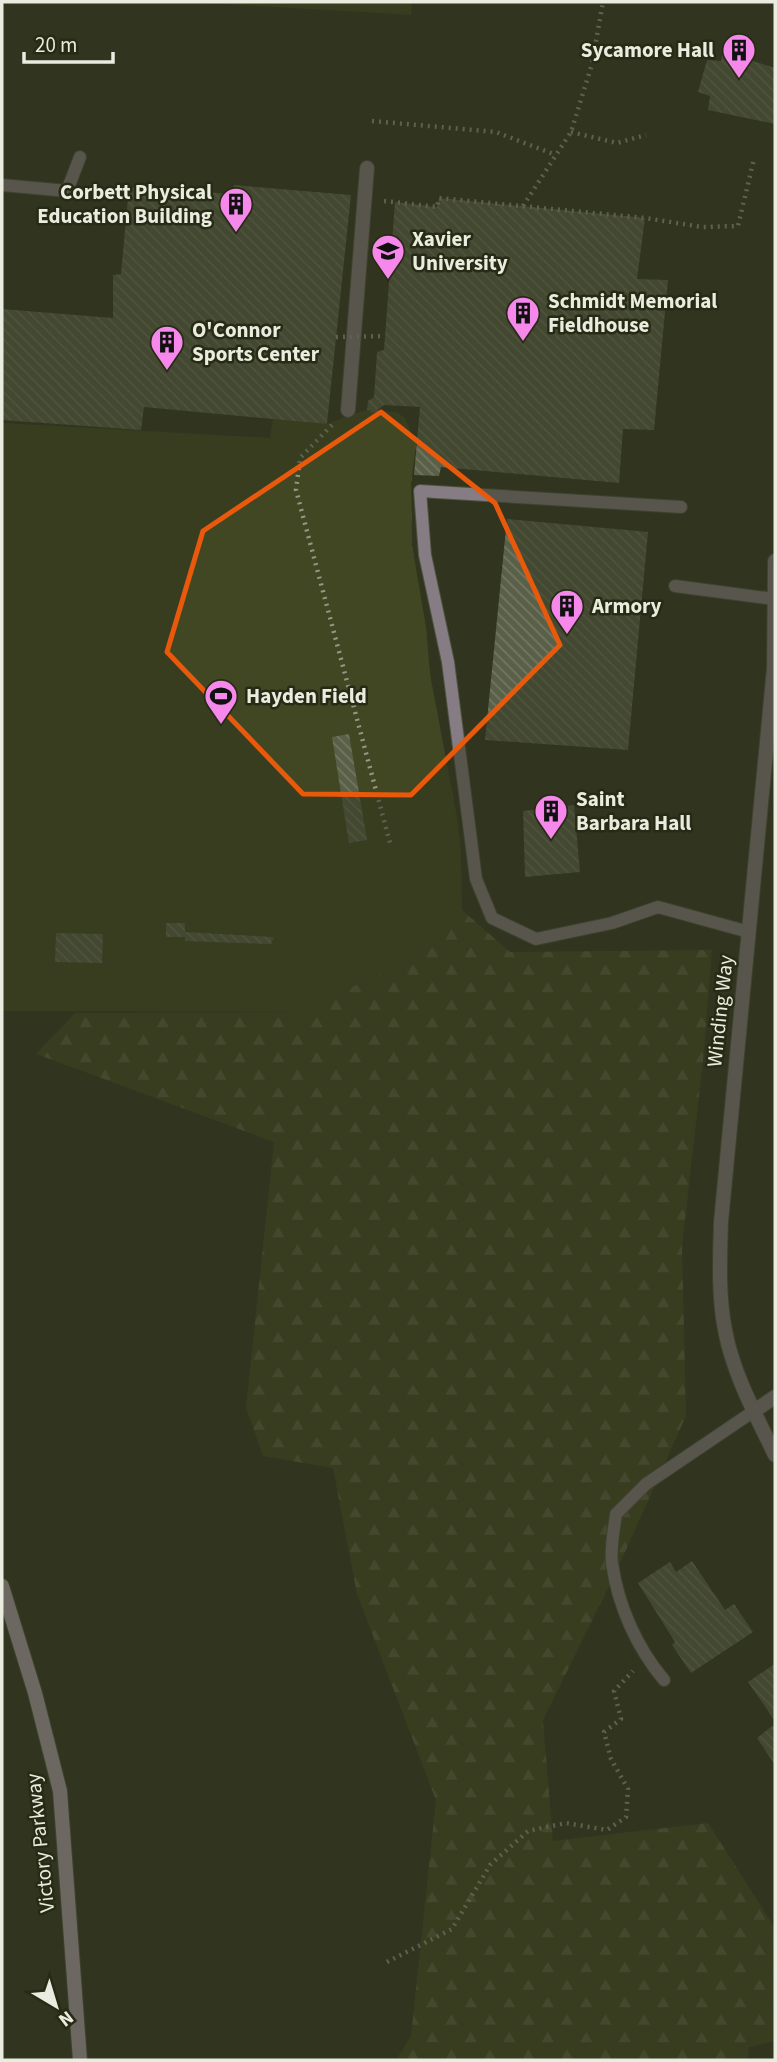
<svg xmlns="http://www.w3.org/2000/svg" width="777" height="2062" font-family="'Source Sans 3',sans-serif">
	<defs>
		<pattern id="forest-firs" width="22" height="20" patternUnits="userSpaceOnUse" patternTransform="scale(1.75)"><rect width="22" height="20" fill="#404722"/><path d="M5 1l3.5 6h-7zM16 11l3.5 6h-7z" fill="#5c6242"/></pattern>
		<pattern id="building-back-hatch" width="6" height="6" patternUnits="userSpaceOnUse" patternTransform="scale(1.75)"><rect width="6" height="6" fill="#5a6048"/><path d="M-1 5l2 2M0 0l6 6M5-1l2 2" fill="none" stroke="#727762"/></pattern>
	</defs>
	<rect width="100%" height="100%" fill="#31351f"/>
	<polygon fill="url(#forest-firs)" points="367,410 396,412 405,418 416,444 411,483 412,546 426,628 430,675 458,823 462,910 510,952 712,950 704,1051 682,1247 686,1416 617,1570 543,1720 553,1841 708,1823 775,1928 775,2041 749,2047 748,2060 396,2060 411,2036 436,1800 357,1594 333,1468 263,1456 246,1408 274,1142 36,1054 75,1013 299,1012 356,413"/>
	<g fill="#404722">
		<polygon points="189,2 412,2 411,15"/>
		<polygon points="384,412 396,412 405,418 416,444 411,483 412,546 426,628 430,675 458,823 461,852 462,909 390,969 299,1012 2,1011 2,423 270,438 273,419 327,424 356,413"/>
	</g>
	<g fill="url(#building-back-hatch)">
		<polygon points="723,52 775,68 775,124 708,110 710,96 698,92 707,60 721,61"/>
		<polygon points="234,185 351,195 327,424 144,407 141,430 2,420 2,309 113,318 113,275 121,274 129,187 232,194"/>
		<polygon points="439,198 645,218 637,279 668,280 654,430 623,429 619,483 441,467 439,476 414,475 420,407 384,405 376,411 367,410 368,401 374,397 377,352 384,350 395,202 437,207"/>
		<polygon points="507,519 648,532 628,750 485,740"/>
		<polygon points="349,734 367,840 349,843 332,737"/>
		<polygon points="574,805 580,872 525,877 523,811"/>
		<polygon points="166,923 185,923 185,932 274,937 271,944 185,941 185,937 166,937"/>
		<polygon points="56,933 103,934 102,963 55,962"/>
		<polygon points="692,1561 725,1610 734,1604 753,1632 691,1673 672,1645 675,1642 638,1583 670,1562 676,1572"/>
		<polygon points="773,1665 775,1667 775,1721 748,1682"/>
		<polygon points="775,1724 775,1765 757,1738"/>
	</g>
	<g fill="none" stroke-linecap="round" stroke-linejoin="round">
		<defs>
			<g id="lane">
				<polyline points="2,185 67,191 80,157"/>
				<polyline points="681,507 420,491 425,555 448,662 476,879 492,918 536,939 612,923 658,907 749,932"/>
				<polyline points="675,586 774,599"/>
				<path d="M664 1680C637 1648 618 1606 612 1563 610 1548 614 1530 616 1514L646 1484 754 1411"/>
			</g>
			<g id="street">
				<polyline points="348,410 367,168"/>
				<path d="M775 561 774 668 721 1222C720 1258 718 1294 725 1330 733 1374 756 1415 775 1455"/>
				<polyline points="754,1411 775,1397"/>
			</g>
			<polyline id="secondary" points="2,1586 35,1693 60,1791 80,2060"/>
		</defs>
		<use href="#lane" stroke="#4e523e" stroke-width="14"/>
		<use href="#street" stroke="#4e523e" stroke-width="16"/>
		<use href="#secondary" stroke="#4e523e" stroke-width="16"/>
		<g stroke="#939785" stroke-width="4.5" stroke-dasharray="2 5" stroke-linecap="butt">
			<polyline points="372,121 496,132 556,155"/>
			<polyline points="571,132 617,143 646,135"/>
			<polyline points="384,201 437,207 439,198 645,218 702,227 738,226 754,159"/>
			<polyline points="523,206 571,132 592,64 603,2"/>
			<polyline points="332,425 300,458 296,490 390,843"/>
			<polyline points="387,1962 452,1929 490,1865 528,1831 566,1823 607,1830 626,1817 628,1789 611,1759 604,1732 621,1719 614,1691 633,1671"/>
		</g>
		<use href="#lane" stroke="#857c84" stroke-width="12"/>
		<use href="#street" stroke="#857c84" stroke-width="14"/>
		<use href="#secondary" stroke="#b5a5b2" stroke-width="14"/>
		<polyline stroke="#939785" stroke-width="4.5" stroke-dasharray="2 5" stroke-linecap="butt" points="336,337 385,336"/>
	</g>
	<path d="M0 0H777V2062H0ZM381 412 495 503 560 645 411 795 303 794 167 652 203 531Z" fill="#31351f" fill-opacity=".55" fill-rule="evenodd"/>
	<path fill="none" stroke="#e8590c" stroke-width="5" stroke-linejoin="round" d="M381 412 495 503 560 645 411 795 303 794 167 652 203 531Z"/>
	<defs>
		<symbol id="building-pin" viewBox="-11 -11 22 30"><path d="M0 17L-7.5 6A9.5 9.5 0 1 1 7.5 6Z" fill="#f688ec" stroke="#272b15"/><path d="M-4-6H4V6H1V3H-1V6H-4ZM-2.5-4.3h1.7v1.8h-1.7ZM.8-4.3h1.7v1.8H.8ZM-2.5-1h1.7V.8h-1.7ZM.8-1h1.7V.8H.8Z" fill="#111"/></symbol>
		<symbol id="university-pin" viewBox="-11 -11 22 30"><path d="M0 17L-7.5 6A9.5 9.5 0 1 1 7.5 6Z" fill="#f688ec" stroke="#272b15"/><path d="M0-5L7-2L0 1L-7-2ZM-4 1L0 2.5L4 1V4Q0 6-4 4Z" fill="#111"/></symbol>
		<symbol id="stadium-pin" viewBox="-11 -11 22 30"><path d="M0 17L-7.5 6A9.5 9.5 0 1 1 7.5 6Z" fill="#f688ec" stroke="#272b15"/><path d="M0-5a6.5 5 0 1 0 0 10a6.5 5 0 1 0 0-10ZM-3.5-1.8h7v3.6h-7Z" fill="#111"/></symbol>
	</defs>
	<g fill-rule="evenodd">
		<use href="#building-pin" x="720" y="31" width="38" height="52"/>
		<use href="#building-pin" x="217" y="185" width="38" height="52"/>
		<use href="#university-pin" x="369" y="232" width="38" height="52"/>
		<use href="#building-pin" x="504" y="294" width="38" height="52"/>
		<use href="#building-pin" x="148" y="323" width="38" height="52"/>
		<use href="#building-pin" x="548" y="587" width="38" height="52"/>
		<use href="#stadium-pin" x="202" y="677" width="38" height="52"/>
		<use href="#building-pin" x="532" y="792" width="38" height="52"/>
	</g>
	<g text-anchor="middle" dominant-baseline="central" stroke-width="5" stroke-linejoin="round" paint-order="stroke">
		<g font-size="21" font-weight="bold" fill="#e9ecde" stroke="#272b15" text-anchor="start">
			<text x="714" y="50" text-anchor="end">Sycamore Hall</text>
			<text x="212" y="192" text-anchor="end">Corbett Physical<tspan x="212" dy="24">Education Building</tspan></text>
			<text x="412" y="239">Xavier<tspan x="412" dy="24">University</tspan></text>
			<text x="548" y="301">Schmidt Memorial<tspan x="548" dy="24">Fieldhouse</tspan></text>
			<text x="192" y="330">O'Connor<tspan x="192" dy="24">Sports Center</tspan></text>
			<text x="592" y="606">Armory</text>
			<text x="246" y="696">Hayden Field</text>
			<text x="576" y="799">Saint<tspan x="576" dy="24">Barbara Hall</tspan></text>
		</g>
		<g font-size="21" fill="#e9ecde" stroke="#272b15">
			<text transform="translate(720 1011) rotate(-84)">Winding Way</text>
			<text transform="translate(40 1843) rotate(-96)">Victory Parkway</text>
		</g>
	</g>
	<rect width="777" height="2062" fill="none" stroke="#e9ecde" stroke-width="7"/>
	<g transform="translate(56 2006) rotate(142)" stroke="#272b15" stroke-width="5" paint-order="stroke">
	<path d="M0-5L12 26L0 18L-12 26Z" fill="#e9ecde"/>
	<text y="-10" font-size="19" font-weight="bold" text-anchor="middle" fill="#e9ecde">N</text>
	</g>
	<path d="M24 52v10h89v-10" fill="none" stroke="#e9ecde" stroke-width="3.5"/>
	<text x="35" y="52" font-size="21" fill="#e9ecde" stroke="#272b15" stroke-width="5" paint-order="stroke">20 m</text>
</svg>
